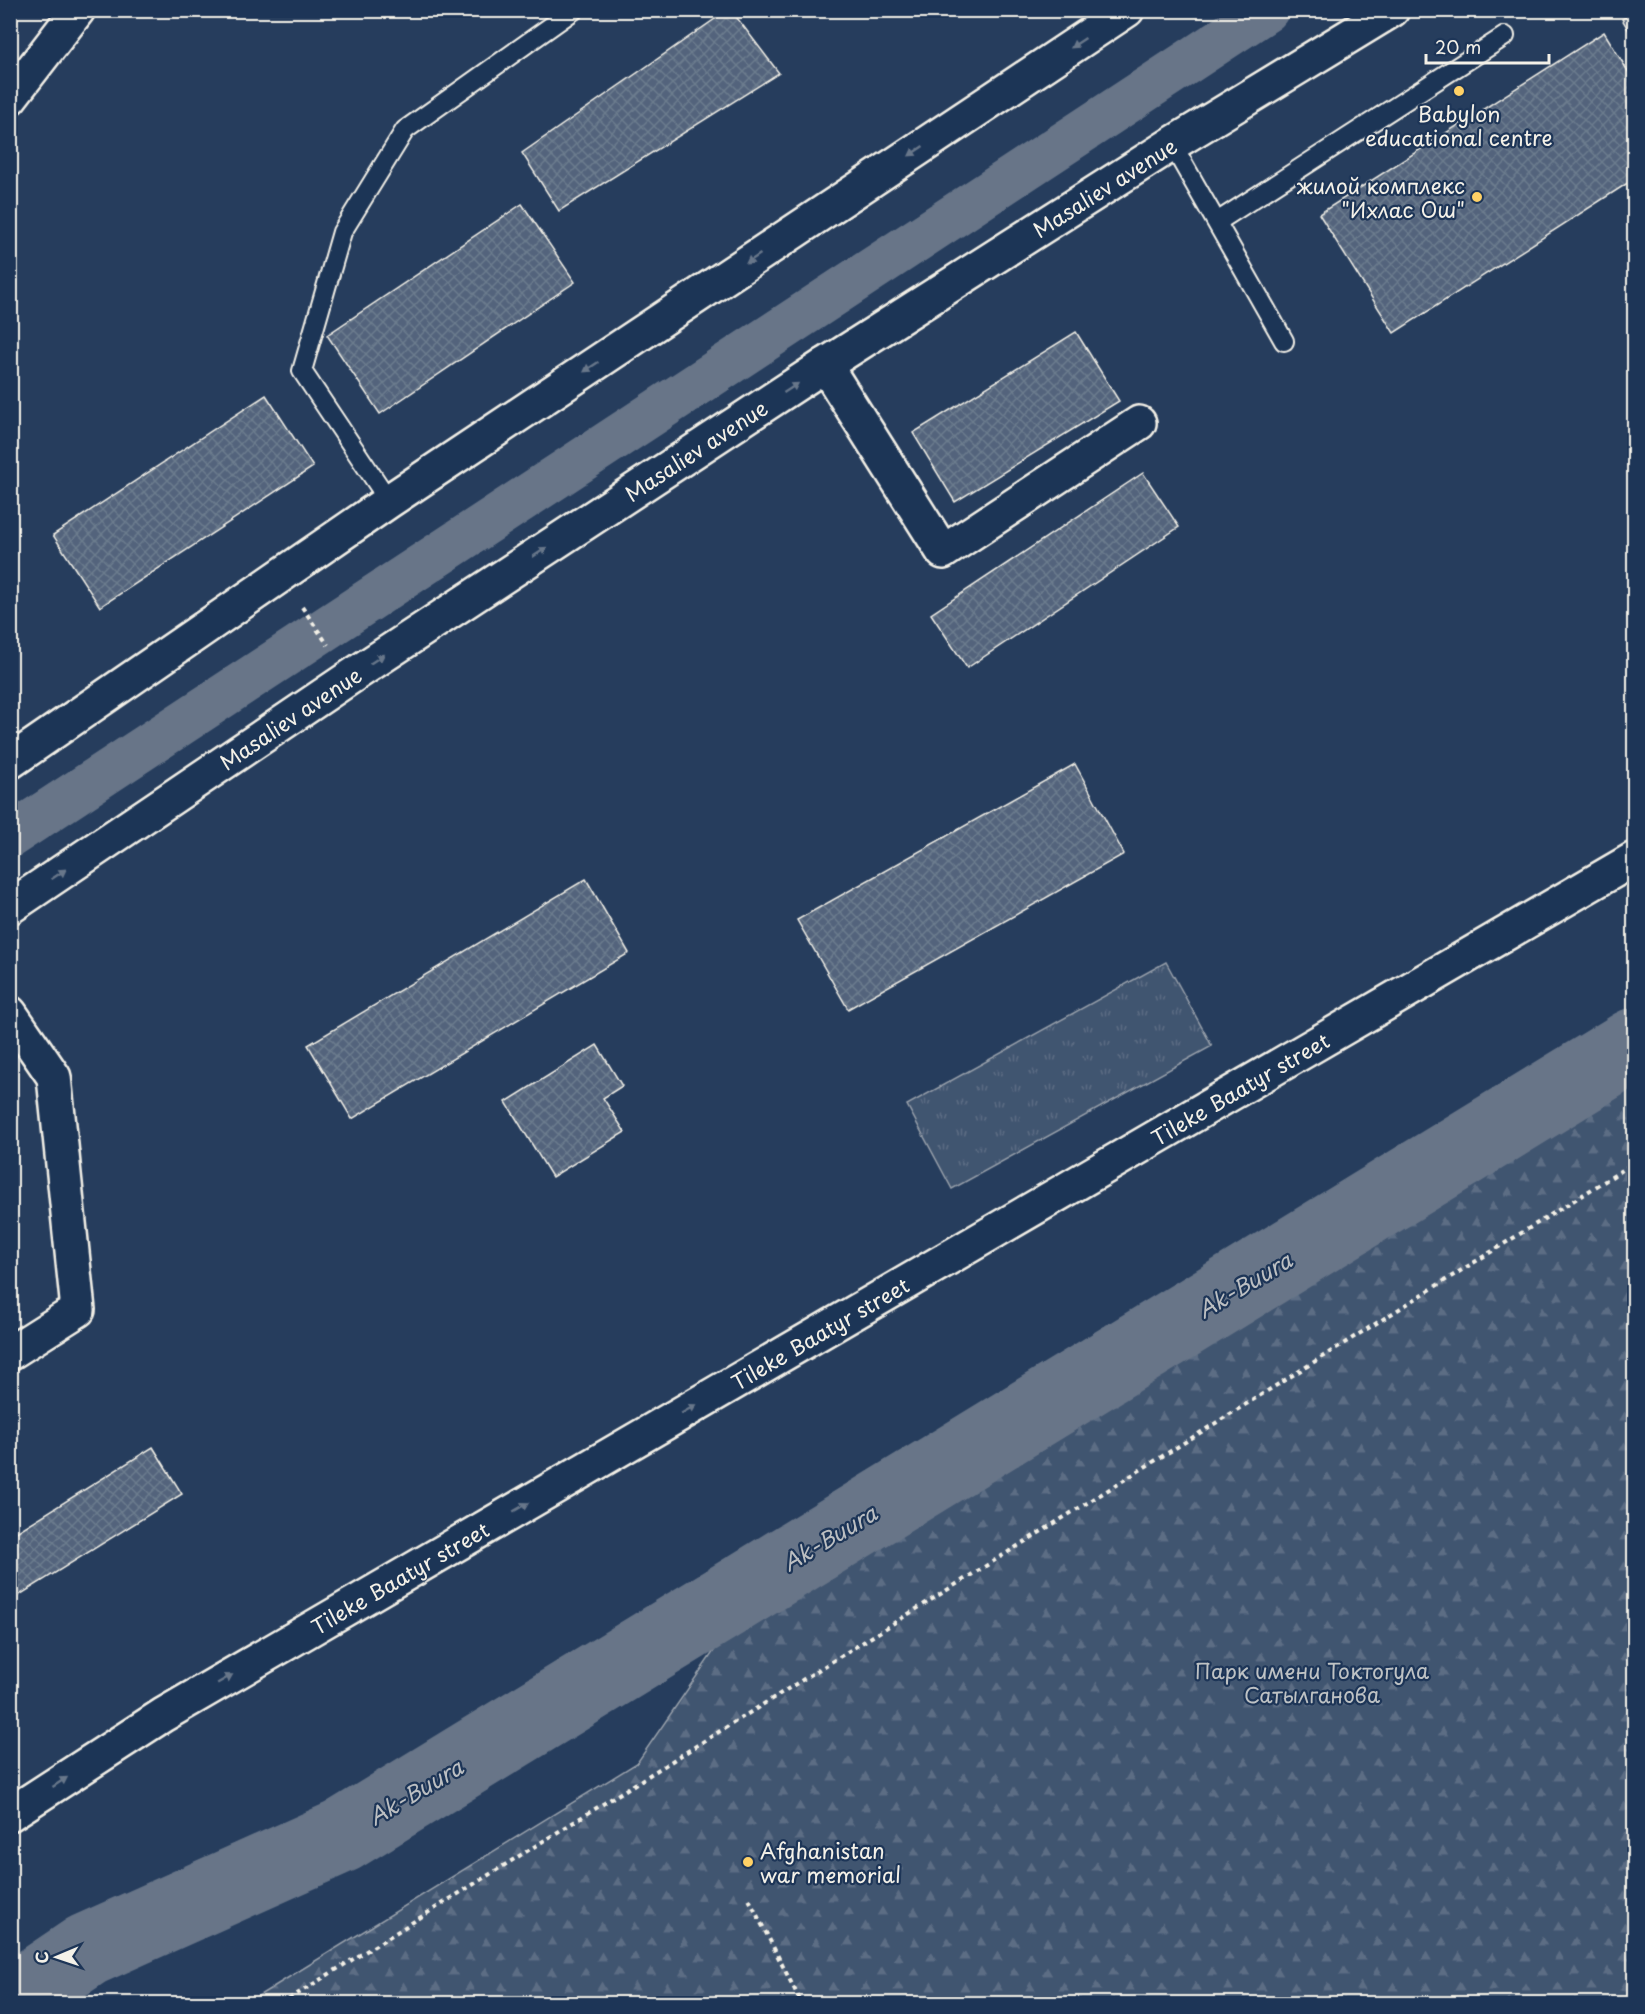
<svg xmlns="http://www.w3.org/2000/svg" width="1645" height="2014" font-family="'Playpen Sans',sans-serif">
	<defs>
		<pattern id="grass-tufts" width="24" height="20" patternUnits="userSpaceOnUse" patternTransform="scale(1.5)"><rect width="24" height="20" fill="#40546f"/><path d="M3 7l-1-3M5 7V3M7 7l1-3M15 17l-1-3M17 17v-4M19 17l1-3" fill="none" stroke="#5c6d84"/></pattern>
		<pattern id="forest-firs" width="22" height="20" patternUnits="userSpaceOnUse" patternTransform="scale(1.5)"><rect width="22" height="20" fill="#40546f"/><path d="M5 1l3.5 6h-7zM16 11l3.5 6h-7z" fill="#5c6d84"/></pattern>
		<pattern id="building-cross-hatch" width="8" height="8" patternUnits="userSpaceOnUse" patternTransform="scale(1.5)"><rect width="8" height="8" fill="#52647b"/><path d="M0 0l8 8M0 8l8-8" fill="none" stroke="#6c7b8e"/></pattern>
	</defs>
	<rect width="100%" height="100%" fill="#263d5d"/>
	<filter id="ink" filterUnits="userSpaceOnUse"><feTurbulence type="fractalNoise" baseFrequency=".0167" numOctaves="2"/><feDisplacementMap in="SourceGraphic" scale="12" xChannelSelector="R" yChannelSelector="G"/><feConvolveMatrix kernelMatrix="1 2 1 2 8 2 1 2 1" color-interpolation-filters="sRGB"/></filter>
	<g filter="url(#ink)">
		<polygon fill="url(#grass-tufts)" stroke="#9aa2ac" stroke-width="1.5" points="1166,962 1212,1046 952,1189 907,1105"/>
		<polygon fill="url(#forest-firs)" stroke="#9aa2ac" stroke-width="1.5" points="1634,1072 1634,2003 247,2003 637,1763 740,1613"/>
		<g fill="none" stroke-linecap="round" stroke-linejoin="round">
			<polyline stroke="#677588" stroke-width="44" points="10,836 1267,10"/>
			<polyline stroke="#677588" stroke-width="74" points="10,2002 87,1950 342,1836 1634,1045"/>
		</g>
		<g fill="url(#building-cross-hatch)" stroke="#f4f1e8" stroke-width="1.5">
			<polygon points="728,10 731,10 779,73 559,211 522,153"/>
			<polygon points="1634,12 1634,39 1622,19"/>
			<polygon points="1604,32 1634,81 1634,179 1394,333 1319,214"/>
			<polygon points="522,204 575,282 380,414 327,335"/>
			<polygon points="1076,332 1119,401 955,502 913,433"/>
			<polygon points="266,395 313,467 100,607 53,535"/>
			<polygon points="1143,473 1179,527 967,668 931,614"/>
			<polygon points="1075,764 1124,854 848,1009 797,920"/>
			<polygon points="586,879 629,953 352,1119 308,1045"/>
			<polygon points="597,1045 622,1086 603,1098 625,1132 552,1177 506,1102"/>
			<polygon points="153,1447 182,1494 10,1601 10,1536"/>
		</g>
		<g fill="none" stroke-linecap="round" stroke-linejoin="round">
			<defs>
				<g id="lane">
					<polyline points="1172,144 1284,341"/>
					<polyline points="1217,222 1505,36"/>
					<polyline points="389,501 302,371 342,232 405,130 574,10"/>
				</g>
				<g id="street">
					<polyline points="10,98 78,10"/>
					<polyline points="825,365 943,552 1139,423"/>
					<polyline points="10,1013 54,1077 78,1310 10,1353"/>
				</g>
				<g id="secondary">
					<path id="s1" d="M10 1814 163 1715 1634 859"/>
				</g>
				<g id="primary">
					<polyline points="10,762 389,501 1127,10"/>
					<path id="s2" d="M10 907 349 678 825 365 1172 144 1392 10"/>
				</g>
			</defs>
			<use href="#lane" stroke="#f4f1e8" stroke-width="22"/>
			<use href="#street" stroke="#f4f1e8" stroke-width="38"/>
			<use href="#secondary" stroke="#f4f1e8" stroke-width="38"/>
			<use href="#primary" stroke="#f4f1e8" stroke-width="38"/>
			<g stroke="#f4f1e8" stroke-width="4" stroke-dasharray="4.5 4.5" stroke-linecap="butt">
				<polyline points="302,607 328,645"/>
				<polyline points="749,1899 802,2004"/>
				<polyline points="281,2004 1634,1163"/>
			</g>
			<use href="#lane" stroke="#1d3557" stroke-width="18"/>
			<use href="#street" stroke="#1d3557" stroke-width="33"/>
			<use href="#secondary" stroke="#1d3557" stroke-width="33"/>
			<use href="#primary" stroke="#1d3557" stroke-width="33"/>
		</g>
		<defs><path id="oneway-solid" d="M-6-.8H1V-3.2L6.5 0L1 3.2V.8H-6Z" transform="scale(1.5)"/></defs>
		<g fill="#68778a">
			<use href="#oneway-solid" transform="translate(1078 43) rotate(146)"/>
			<use href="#oneway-solid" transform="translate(916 151) rotate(146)"/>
			<use href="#oneway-solid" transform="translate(753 259) rotate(146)"/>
			<use href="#oneway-solid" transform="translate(591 367) rotate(146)"/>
			<use href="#oneway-solid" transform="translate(791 388) rotate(-33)"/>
			<use href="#oneway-solid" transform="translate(540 552) rotate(-33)"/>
			<use href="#oneway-solid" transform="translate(377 659) rotate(-33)"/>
			<use href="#oneway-solid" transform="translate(59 874) rotate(-34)"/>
			<use href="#oneway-solid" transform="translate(689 1409) rotate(-30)"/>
			<use href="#oneway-solid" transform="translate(521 1507) rotate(-30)"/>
			<use href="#oneway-solid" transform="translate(225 1679) rotate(-30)"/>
			<use href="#oneway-solid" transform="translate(60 1782) rotate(-33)"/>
		</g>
	</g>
	<g fill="#ffd166" stroke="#1d3557" stroke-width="2">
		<circle cx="1459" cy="91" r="6"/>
		<circle cx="1477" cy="197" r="6"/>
		<circle cx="748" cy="1862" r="6"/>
	</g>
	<g text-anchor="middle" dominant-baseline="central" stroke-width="4.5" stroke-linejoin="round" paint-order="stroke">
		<g font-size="21" fill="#f4f1e8" stroke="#1d3557">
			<text x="1459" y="113">Babylon<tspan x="1459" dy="24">educational centre</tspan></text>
			<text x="1465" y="185" text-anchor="end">жилой комплекс<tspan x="1465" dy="24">"Ихлас Ош"</tspan></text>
			<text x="760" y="1850" text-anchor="start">Afghanistan<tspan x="760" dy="24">war memorial</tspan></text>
		</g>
		<g font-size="21" fill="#f4f1e8" stroke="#1d3557">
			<text stroke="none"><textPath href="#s2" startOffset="1310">Masaliev avenue</textPath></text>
			<text stroke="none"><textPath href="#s2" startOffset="824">Masaliev avenue</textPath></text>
			<text stroke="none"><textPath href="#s2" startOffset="338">Masaliev avenue</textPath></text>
			<text stroke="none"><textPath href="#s1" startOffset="1428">Tileke Baatyr street</textPath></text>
			<text stroke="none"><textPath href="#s1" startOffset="942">Tileke Baatyr street</textPath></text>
			<text stroke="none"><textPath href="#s1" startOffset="456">Tileke Baatyr street</textPath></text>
		</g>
		<g font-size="21" fill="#bec2c4" stroke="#1d3557">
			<text x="1312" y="1670">Парк имени Токтогула<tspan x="1312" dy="24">Сатылганова</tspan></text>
		</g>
		<g font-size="22" font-style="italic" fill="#bcbfc2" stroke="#1d3557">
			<text transform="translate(1244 1284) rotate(-31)">Ak-Buura</text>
			<text transform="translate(829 1537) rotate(-31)">Ak-Buura</text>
			<text transform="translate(415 1791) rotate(-31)">Ak-Buura</text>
		</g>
	</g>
	<rect width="1645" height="2014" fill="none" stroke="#1d3557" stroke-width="36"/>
	<rect x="18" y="18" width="1609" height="1978" fill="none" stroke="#f4f1e8" stroke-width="2" filter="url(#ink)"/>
	<g transform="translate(57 1957) rotate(268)" stroke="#1d3557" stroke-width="4.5" paint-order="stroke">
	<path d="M0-4.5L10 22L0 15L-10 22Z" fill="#f4f1e8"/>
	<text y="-9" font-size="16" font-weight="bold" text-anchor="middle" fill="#f4f1e8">С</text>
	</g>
	<path d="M1426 54v9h123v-9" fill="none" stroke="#f4f1e8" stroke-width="3"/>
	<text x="1435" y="54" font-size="18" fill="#f4f1e8" stroke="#1d3557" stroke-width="4.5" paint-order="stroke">20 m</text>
</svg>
